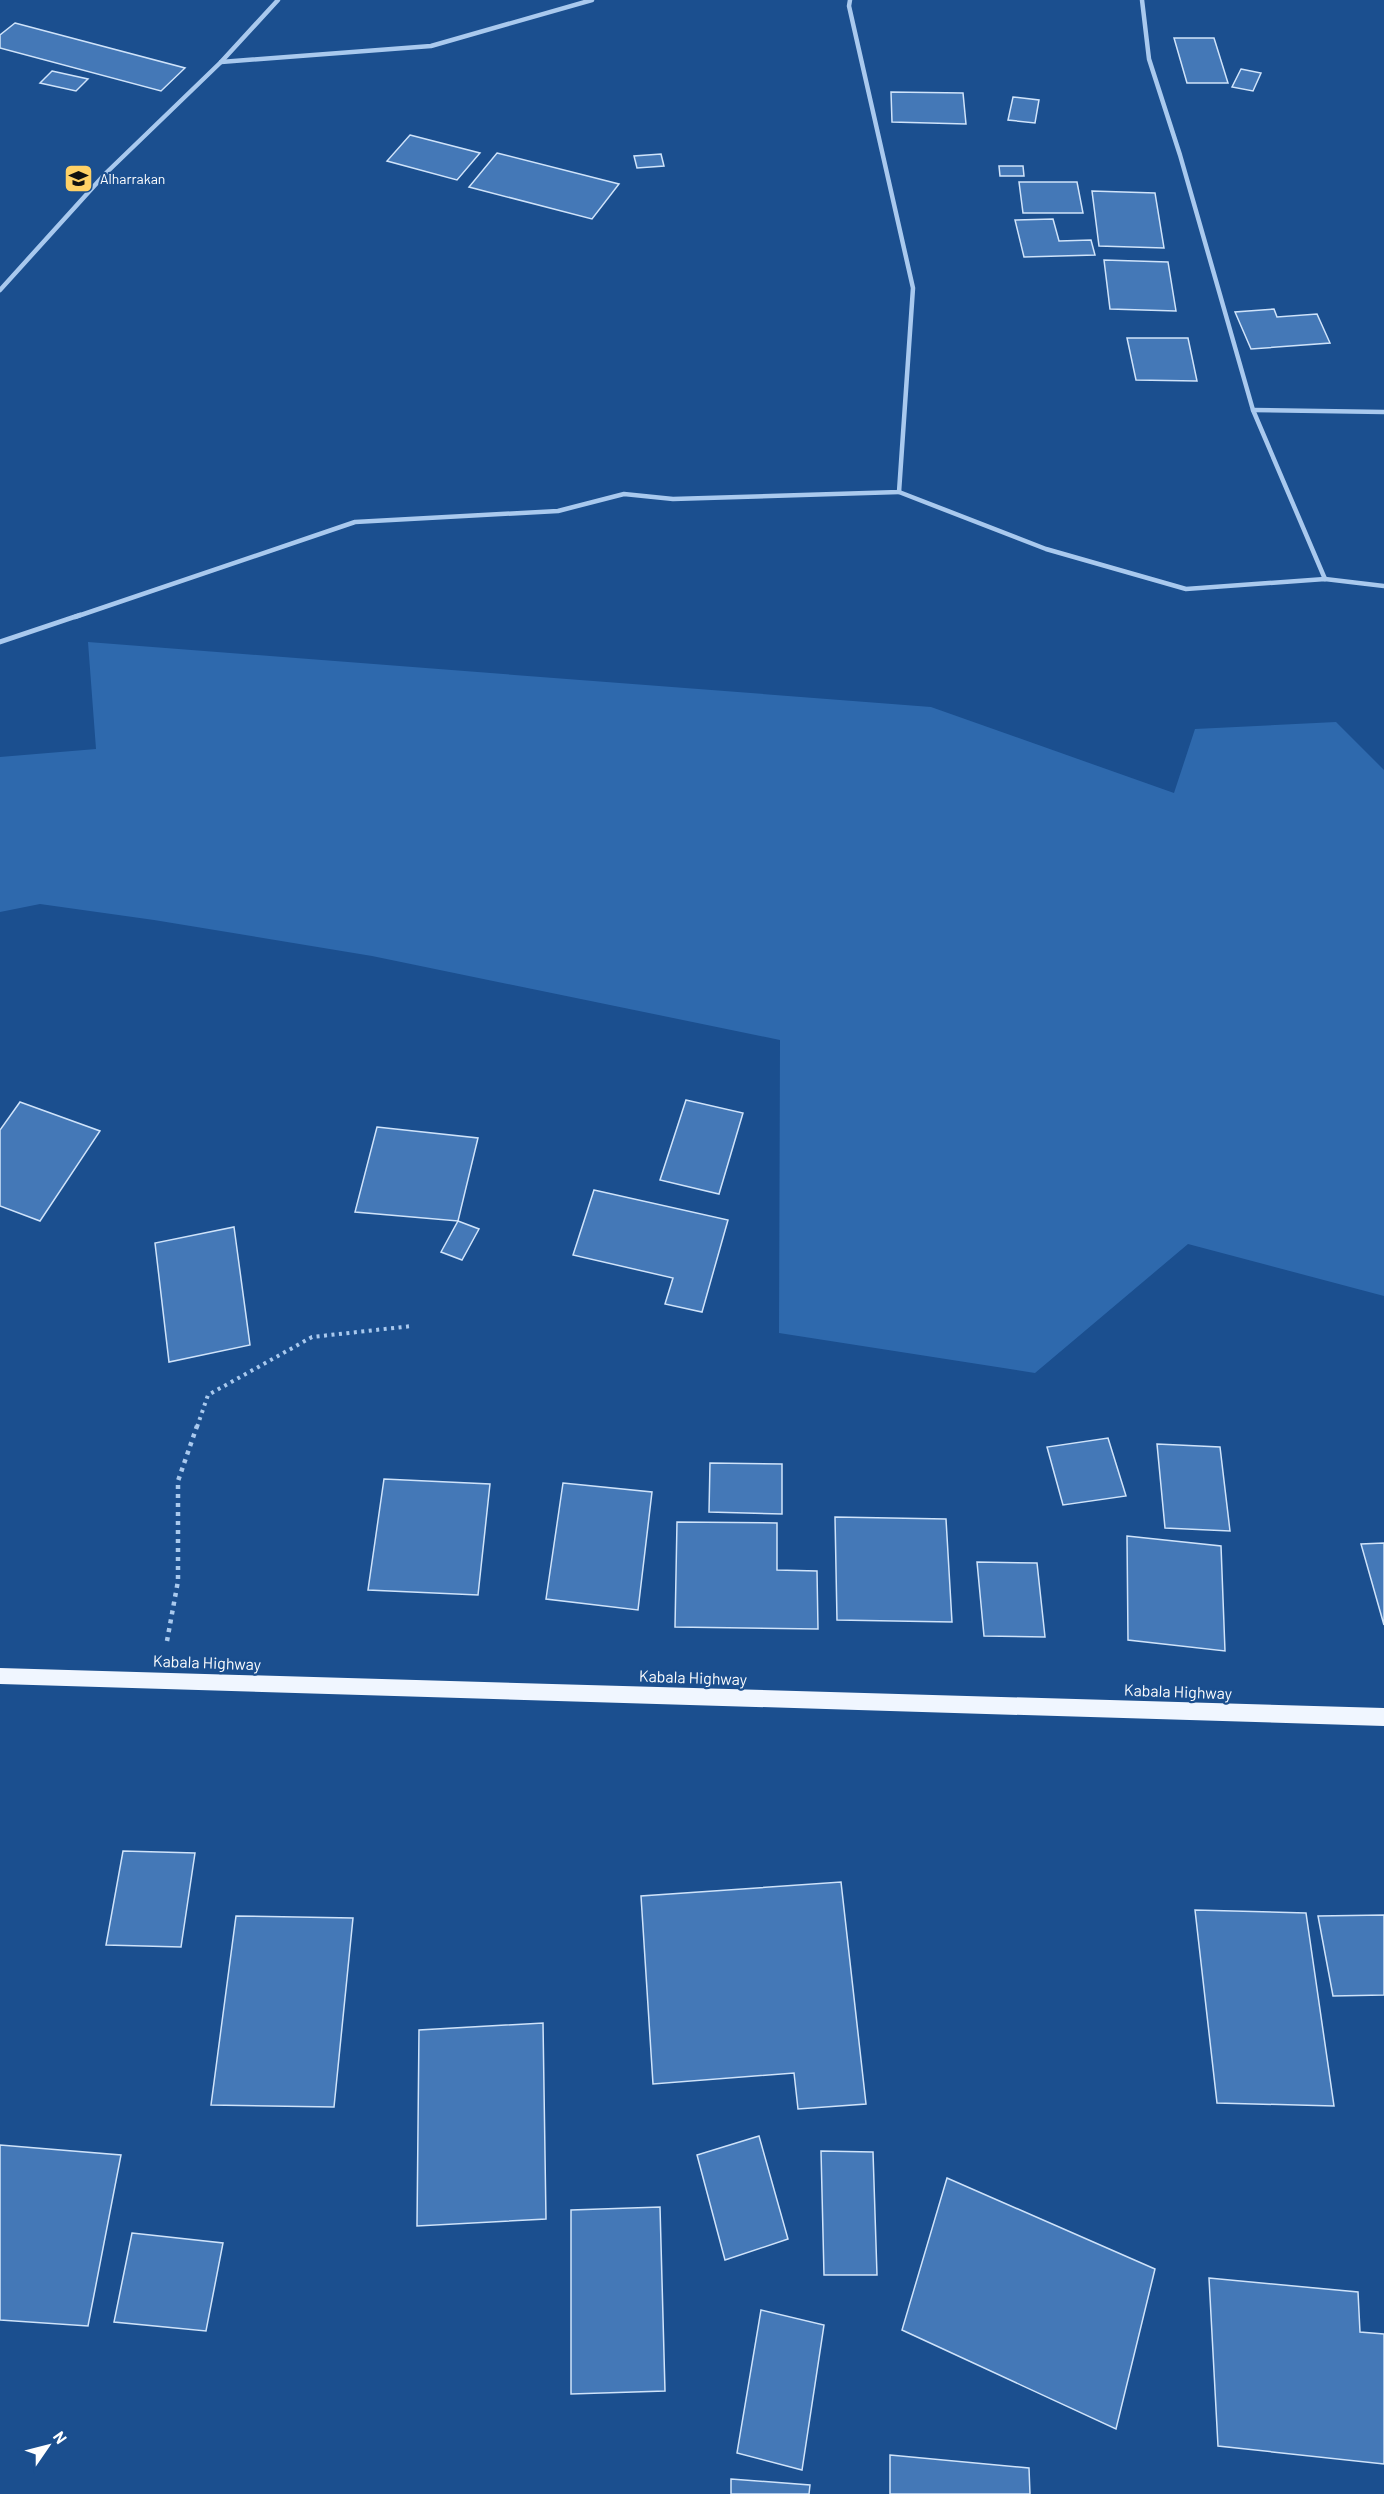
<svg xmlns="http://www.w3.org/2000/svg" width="1384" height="2494" font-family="Barlow,sans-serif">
	<rect width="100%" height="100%" fill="#1b4f8f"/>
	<polygon fill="#2e69ad" points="88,642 931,707 1174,793 1195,729 1336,722 1384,770 1384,1296 1188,1244 1035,1373 779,1333 780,1040 372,956 154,920 40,904 0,912 0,757 96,749"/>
	<g fill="#4478b7" stroke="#cfe3fa" stroke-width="1.5">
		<polygon points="15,23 185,68 161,91 0,48 0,35"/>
		<polygon points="1174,38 1214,38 1228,83 1187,83"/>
		<polygon points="1241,69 1261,73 1253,91 1232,87"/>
		<polygon points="52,71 88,79 76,91 40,83"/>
		<polygon points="891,92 963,93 966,124 892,122"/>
		<polygon points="1013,97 1039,100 1035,123 1008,120"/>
		<polygon points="410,135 480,153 457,180 387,161"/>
		<polygon points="497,153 619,184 592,219 469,187"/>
		<polygon points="661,154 664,166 637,168 634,156"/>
		<polygon points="999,166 1023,166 1024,176 1000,176"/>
		<polygon points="1019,182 1077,182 1083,213 1023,213"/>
		<polygon points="1092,191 1155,193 1164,248 1099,246"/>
		<polygon points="1053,219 1059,241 1091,240 1095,255 1024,257 1015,220"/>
		<polygon points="1104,260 1168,262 1176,311 1110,309"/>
		<polygon points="1274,309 1277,317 1317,314 1330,343 1251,349 1235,312"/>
		<polygon points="1127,338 1188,338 1197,381 1136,380"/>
		<polygon points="686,1100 743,1113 719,1194 660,1180"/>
		<polygon points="20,1102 100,1131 40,1221 0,1206 0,1130"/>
		<polygon points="377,1127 478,1138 458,1221 355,1212"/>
		<polygon points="594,1190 728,1220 702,1312 665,1304 673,1278 573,1255"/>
		<polygon points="458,1221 479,1229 462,1260 441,1252"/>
		<polygon points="234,1227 250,1345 169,1362 155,1243"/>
		<polygon points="1108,1438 1126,1496 1063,1505 1047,1447"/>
		<polygon points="1157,1444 1220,1447 1230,1531 1165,1528"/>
		<polygon points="710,1463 782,1464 782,1514 709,1512"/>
		<polygon points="384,1479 490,1484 478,1595 368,1590"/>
		<polygon points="563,1483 652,1492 638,1610 546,1599"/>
		<polygon points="835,1517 946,1519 952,1622 837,1620"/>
		<polygon points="677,1522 777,1523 777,1570 817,1571 818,1629 675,1627"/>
		<polygon points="1127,1536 1221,1546 1225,1651 1128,1640"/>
		<polygon points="1384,1543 1384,1625 1361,1544"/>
		<polygon points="977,1562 1037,1563 1045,1637 984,1636"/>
		<polygon points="123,1851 195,1853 181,1947 106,1945"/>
		<polygon points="841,1882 866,2104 798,2109 794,2073 653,2084 641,1896"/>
		<polygon points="1195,1910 1306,1913 1334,2106 1217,2103"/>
		<polygon points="1384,1915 1384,1995 1333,1996 1318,1916"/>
		<polygon points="236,1916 353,1918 334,2107 211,2105"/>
		<polygon points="543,2023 546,2219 417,2226 419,2030"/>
		<polygon points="759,2136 788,2239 725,2260 697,2155"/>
		<polygon points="0,2145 121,2155 88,2326 0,2320"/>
		<polygon points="821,2151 873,2152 877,2275 824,2275"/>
		<polygon points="947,2178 1155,2269 1116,2429 902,2330"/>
		<polygon points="660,2207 665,2391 571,2394 571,2210"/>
		<polygon points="132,2233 223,2243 206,2331 114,2322"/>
		<polygon points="1209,2278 1358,2292 1360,2332 1384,2334 1384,2464 1218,2446"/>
		<polygon points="761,2310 824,2325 802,2470 737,2453"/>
		<polygon points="890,2455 1029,2468 1030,2494 890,2494"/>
		<polygon points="731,2479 810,2485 809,2494 731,2494"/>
	</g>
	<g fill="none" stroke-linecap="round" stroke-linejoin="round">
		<polyline stroke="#a9c9ee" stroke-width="4" stroke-dasharray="3 4.5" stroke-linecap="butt" points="197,1427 208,1395 312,1337 412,1326"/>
		<polyline stroke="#a9c9ee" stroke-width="4.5" stroke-dasharray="4 5" stroke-linecap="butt" points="167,1641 178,1581 178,1481 197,1426"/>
		<g stroke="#a9c9ee" stroke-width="4.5">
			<polyline points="1142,0 1149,59 1180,155 1253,410 1325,579"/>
			<polyline points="221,62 431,46 592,0"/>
			<polyline points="0,290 105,174 221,62 278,0"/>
			<polyline points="1253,410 1384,412"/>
			<polyline points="899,492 1046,549 1186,589 1325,579 1384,586"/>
			<polyline points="75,617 355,522 558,511 624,494 673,499 899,492 913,288 849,6 850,0"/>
		</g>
		<polyline stroke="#a9c9ee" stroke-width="5" points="0,642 80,615"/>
		<polygon fill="#f0f6ff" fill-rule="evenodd" points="0,1668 1384,1708 1384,1726 0,1684"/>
	</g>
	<defs>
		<symbol id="school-square" viewBox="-11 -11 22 22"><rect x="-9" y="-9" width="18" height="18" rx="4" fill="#ffd166" stroke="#1b4f8f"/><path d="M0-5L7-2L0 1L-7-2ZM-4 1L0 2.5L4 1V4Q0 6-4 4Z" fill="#111"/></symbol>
	</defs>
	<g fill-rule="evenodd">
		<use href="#school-square" x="62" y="162" width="33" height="33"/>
	</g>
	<g text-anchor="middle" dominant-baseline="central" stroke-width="4.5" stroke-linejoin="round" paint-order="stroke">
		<g font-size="14" fill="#fff" stroke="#1b4f8f" text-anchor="start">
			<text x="100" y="178">Alharrakan</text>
		</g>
		<g font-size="16" fill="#fff" stroke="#1b4f8f">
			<text transform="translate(207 1662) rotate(2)">Kabala Highway</text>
			<text transform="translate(693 1677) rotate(2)">Kabala Highway</text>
			<text transform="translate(1178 1691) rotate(2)">Kabala Highway</text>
		</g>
	</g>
	<g transform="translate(48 2446) rotate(55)" stroke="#1b4f8f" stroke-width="4.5" paint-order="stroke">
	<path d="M0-4.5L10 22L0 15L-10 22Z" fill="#ffffff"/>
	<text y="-9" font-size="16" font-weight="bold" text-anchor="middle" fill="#ffffff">N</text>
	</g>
</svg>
